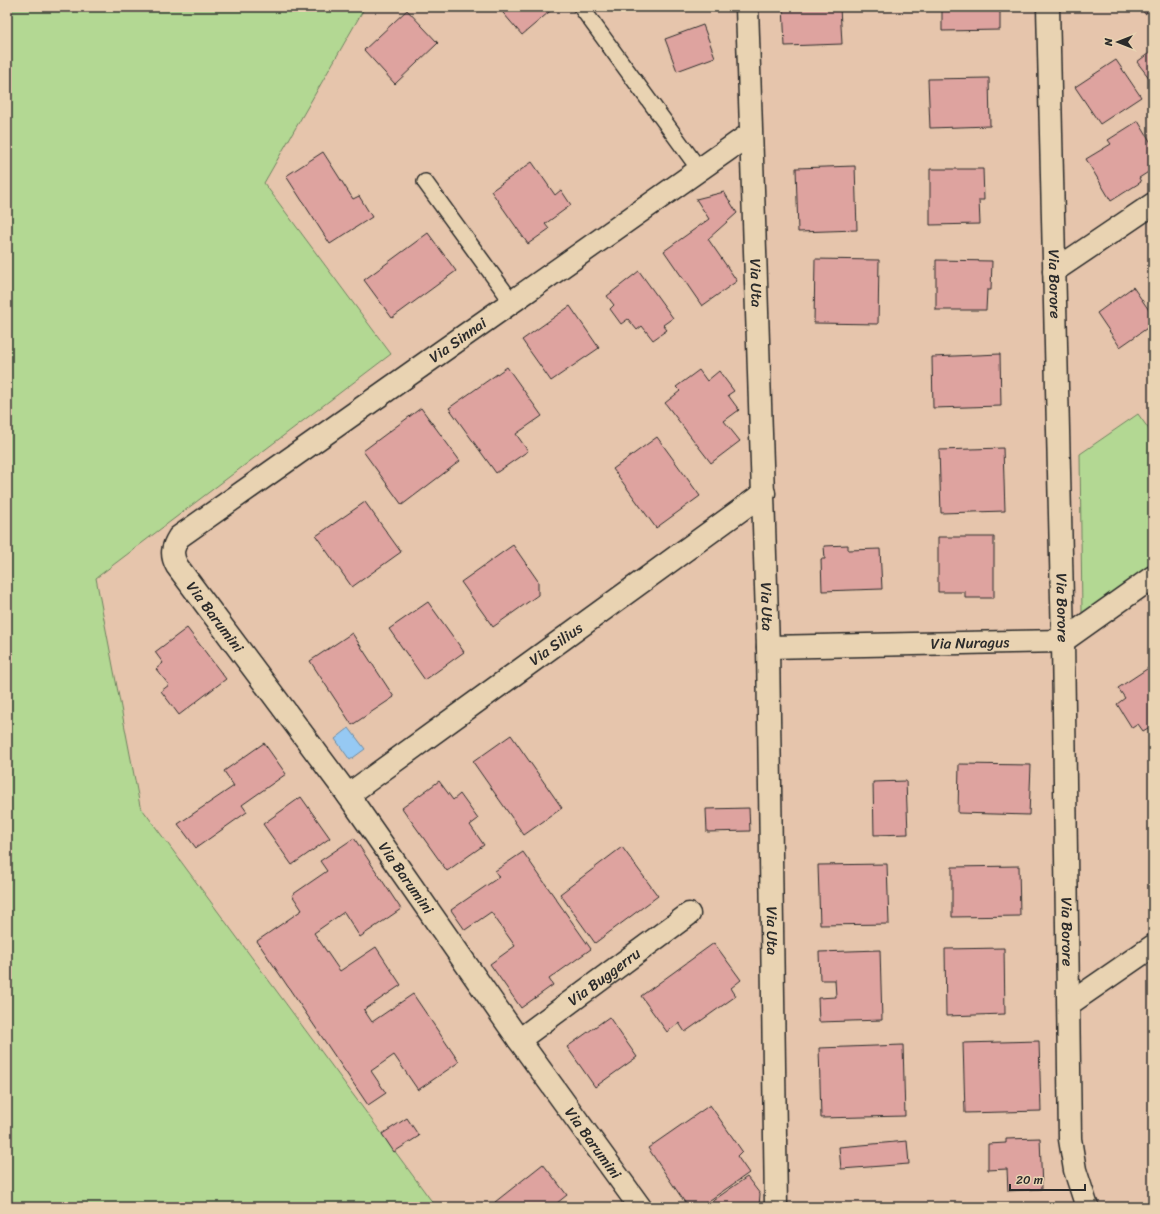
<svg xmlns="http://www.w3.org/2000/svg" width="1160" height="1214" font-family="Sriracha,sans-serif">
	<rect width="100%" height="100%" fill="#e6c5ac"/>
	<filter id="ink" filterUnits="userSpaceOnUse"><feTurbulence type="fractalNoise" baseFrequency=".025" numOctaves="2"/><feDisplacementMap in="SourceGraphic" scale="8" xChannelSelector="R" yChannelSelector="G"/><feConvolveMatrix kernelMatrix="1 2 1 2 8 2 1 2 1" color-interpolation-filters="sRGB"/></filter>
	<g filter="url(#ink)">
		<g fill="#b3d893" stroke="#6f825f">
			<polygon points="7,7 365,7 264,183 391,354 96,578 140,806 436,1207 7,1207"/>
			<polygon points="1138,414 1153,435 1153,564 1082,613 1080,454"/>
		</g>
		<polygon fill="#96c9f3" stroke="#6b8aa3" points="349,728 365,749 350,760 335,739"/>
		<g fill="#dea39f" stroke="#2b2b2b">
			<polygon points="498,7 555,7 522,35"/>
			<polygon points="783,7 840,7 842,44 785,46"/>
			<polygon points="942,7 1000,7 1000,30 942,31"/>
			<polygon points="1140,7 1153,7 1153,8 1145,14"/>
			<polygon points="407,10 438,43 395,84 364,50"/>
			<polygon points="703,25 715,57 677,71 665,39"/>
			<polygon points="1153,50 1153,83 1137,62"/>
			<polygon points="1116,60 1141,97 1100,124 1075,87"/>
			<polygon points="989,78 990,126 930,128 928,79"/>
			<polygon points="1138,121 1153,146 1153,169 1139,178 1141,182 1111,201 1086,159 1111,144 1108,140"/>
			<polygon points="323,152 353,199 359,196 372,217 330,244 286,176"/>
			<polygon points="532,162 555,195 561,190 571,205 545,224 549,229 528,244 491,191"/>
			<polygon points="855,166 857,230 798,232 796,168"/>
			<polygon points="930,169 983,169 984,200 979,200 980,224 930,225"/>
			<polygon points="724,192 737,213 708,239 737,281 702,306 664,251 709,219 696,199"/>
			<polygon points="428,233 456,271 392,318 364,280"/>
			<polygon points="815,259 879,260 878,324 814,323"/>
			<polygon points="936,260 992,261 991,290 987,290 986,310 936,310"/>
			<polygon points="639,271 673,318 663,325 667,330 653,340 642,326 637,330 628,319 621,324 610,309 614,305 607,296"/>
			<polygon points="1133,287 1153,316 1153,324 1120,347 1097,313"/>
			<polygon points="570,306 599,348 551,381 522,340"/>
			<polygon points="1000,354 1001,406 933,408 932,357"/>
			<polygon points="507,367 542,416 516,434 528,451 496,473 449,408"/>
			<polygon points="699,370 707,381 719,371 734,391 728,395 739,410 724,421 740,441 711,463 665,403 680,391 676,387"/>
			<polygon points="421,408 460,461 402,505 363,451"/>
			<polygon points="657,437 700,496 656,528 613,469"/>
			<polygon points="1003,448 1005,511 941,513 939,450"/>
			<polygon points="365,502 401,552 352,587 316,536"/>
			<polygon points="938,537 994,537 994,598 965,598 965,592 938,592"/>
			<polygon points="513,545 538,581 538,595 493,627 461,582"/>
			<polygon points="848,545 848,550 880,549 882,589 822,591 821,559 825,559 824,546"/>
			<polygon points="428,602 464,652 425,680 389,629"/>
			<polygon points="187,628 226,679 179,715 161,691 169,685 156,669 163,663 155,652"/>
			<polygon points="352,633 394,697 352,725 310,661"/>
			<polygon points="1153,665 1153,725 1143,731 1138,724 1132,728 1117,704 1125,698 1118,688"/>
			<polygon points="511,735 562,808 524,835 473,762"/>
			<polygon points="264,743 286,774 242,805 247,812 196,848 178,824 234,786 224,771"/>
			<polygon points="959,764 1031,765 1029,815 958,813"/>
			<polygon points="439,781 453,800 460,794 478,819 470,825 484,845 447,871 402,808"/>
			<polygon points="906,781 908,834 874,835 873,782"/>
			<polygon points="301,797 330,838 292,865 263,824"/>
			<polygon points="749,808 750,831 707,832 706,809"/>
			<polygon points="354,838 401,909 360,937 344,912 314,933 340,971 376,947 401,985 364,1010 372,1022 413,994 459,1062 418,1090 394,1055 371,1071 386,1093 368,1105 257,941 302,910 292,895 327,871 320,861"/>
			<polygon points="622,847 658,896 595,943 560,894"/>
			<polygon points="523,852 591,949 549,979 553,985 521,1008 490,964 515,946 491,912 465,930 451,910 499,877 495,871"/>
			<polygon points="887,864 889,924 820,925 818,865"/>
			<polygon points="1019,866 1020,916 952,917 952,867"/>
			<polygon points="714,943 741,980 731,988 736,996 685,1032 679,1023 667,1032 641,996"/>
			<polygon points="1004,948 1005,1014 946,1016 945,949"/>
			<polygon points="880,950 882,1020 819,1022 818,998 836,997 835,980 820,980 819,952"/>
			<polygon points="609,1017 637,1057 595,1087 567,1047"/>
			<polygon points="1039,1041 1041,1111 965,1113 963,1043"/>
			<polygon points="903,1045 905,1116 821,1118 819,1048"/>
			<polygon points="710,1105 742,1151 737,1156 749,1173 700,1207 688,1207 648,1148"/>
			<polygon points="407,1118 419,1136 394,1152 382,1134"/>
			<polygon points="1040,1138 1042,1189 1008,1191 1007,1169 988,1170 988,1144 1006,1143 1006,1139"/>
			<polygon points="907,1141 909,1164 841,1169 839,1147"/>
			<polygon points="543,1164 567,1195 552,1207 499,1207 495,1202"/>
			<polygon points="747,1177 760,1194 759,1207 704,1207"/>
		</g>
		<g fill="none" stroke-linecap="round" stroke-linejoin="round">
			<defs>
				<g id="lane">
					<polyline points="581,7 699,169"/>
					<polyline points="425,182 512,302"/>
				</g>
				<g id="street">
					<path id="s1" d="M747 7 768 647 776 1207"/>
					<path id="s2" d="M1048 7 1063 641 1070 1139 1075 1170 1087 1207"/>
					<polyline points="1054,271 1153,204"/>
					<path id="s3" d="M768 647 1063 641 1153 577"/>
					<path id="s4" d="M348 795 764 493"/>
					<polyline points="1069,1004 1153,946"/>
					<path id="s5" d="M519 1040 689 914"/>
					<path id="s6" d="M640 1207 519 1040 348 795 177 566C171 555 172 548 179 537L750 134"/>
				</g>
			</defs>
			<use href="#lane" stroke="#2b2b2b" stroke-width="18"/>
			<use href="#street" stroke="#2b2b2b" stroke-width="25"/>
			<use href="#lane" stroke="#e9d3b2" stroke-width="15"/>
			<use href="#street" stroke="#e9d3b2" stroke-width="22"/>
		</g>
	</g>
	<g text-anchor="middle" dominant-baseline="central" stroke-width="3" stroke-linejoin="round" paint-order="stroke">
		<g font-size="15" fill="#2b2b2b" stroke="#e9d3b2">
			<text stroke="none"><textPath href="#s1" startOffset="276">Via Uta</textPath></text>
			<text stroke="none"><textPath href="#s2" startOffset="277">Via Borore</textPath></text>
			<text stroke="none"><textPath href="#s6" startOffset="1163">Via Sinnai</textPath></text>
			<text stroke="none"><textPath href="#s1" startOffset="600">Via Uta</textPath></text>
			<text stroke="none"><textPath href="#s2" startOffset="601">Via Borore</textPath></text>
			<text transform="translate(215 617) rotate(53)">Via Barumini</text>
			<text stroke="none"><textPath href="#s3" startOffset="202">Via Nuragus</textPath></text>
			<text stroke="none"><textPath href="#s4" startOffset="257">Via Silius</textPath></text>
			<text transform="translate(406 878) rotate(55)">Via Barumini</text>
			<text stroke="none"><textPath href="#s1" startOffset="924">Via Uta</textPath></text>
			<text stroke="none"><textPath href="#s2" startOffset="925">Via Borore</textPath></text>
			<text stroke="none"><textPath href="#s5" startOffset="106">Via Buggerru</textPath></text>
			<text transform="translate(593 1143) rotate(54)">Via Barumini</text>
		</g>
	</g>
	<rect width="1160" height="1214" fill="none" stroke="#e9d3b2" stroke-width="24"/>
	<rect x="12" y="12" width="1136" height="1190" fill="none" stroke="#2b2b2b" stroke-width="1.5" filter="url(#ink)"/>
	<g transform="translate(1118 42) rotate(270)" stroke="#e9d3b2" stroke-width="3" paint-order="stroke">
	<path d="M0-3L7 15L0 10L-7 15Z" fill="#2b2b2b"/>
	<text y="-6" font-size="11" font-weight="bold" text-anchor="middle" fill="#2b2b2b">N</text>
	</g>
	<path d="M1010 1184v6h75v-6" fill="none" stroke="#2b2b2b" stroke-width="2"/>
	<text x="1016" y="1184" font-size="12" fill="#2b2b2b" stroke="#e9d3b2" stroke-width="3" paint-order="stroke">20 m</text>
</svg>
